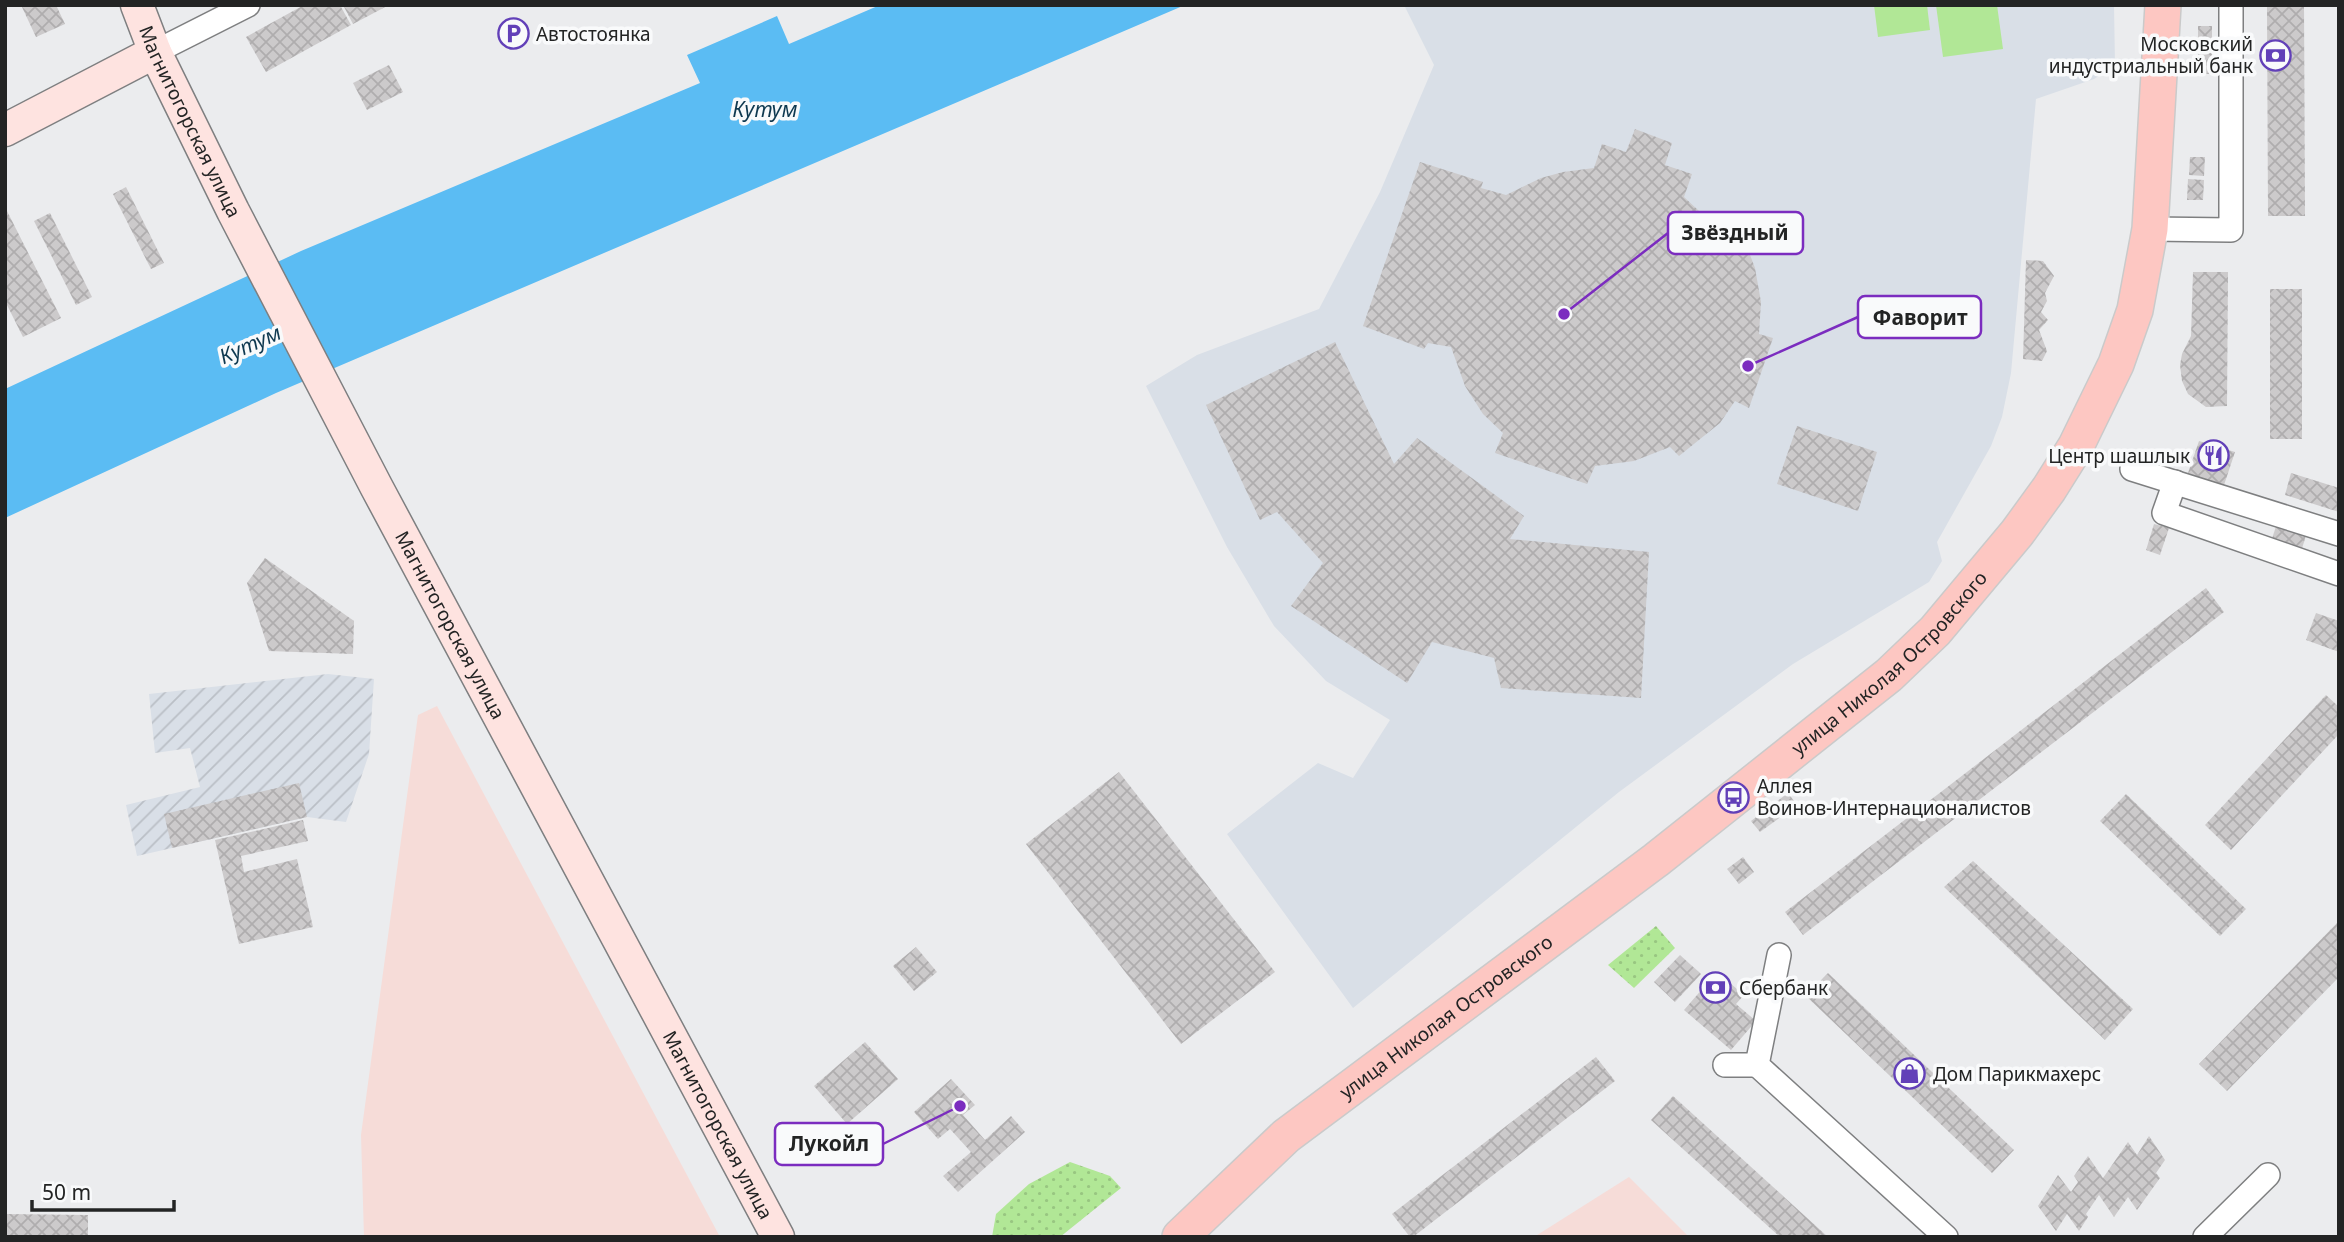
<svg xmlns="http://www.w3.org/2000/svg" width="2344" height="1242" font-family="'Noto Sans',sans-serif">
	<defs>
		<pattern id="industrial-furrows" width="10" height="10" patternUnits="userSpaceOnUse" patternTransform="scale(1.75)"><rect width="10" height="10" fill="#d9dfe7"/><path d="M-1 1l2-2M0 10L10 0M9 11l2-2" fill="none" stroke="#babfc6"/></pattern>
		<pattern id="grass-dots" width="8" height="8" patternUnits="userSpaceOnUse" patternTransform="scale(1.75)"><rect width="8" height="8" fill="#b1e796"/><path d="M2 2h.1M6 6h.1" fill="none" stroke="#98c681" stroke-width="1.8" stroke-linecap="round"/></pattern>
		<pattern id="building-cross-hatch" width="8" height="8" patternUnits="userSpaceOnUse" patternTransform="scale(1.75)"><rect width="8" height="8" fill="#cccacb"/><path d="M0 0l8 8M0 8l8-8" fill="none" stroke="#afadae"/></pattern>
	</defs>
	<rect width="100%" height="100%" fill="#ebecee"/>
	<polygon fill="#d9dfe7" points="1404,5 2114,5 2115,65 2094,79 2036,99 2011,373 2002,417 1991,446 1937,542 1942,561 1929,582 1793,664 1619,792 1353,1008 1227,834 1318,763 1353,778 1390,720 1326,681 1274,626 1227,547 1146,386 1197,355 1319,309 1380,192 1434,65"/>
	<polygon fill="url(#industrial-furrows)" points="328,674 374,679 369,754 346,822 307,817 137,856 126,805 200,787 190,748 155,753 149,694"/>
	<g fill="#f6dcd8">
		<polygon points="437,706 720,1237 364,1237 361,1135 418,715"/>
		<polygon points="1629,1177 1689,1237 1534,1237"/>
	</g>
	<g fill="url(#grass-dots)">
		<polygon points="1656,926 1675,948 1634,988 1608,965"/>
		<polygon points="1070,1162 1110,1176 1121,1188 1060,1237 992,1237 996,1214 1029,1184"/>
	</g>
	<g fill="#b1e796">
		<polygon points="1874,5 1927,5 1930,30 1878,37"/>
		<polygon points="1936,5 1997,5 2003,49 1943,57"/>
	</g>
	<polygon fill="#5bbcf3" points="880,5 1185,5 276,393 5,518 5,389 301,251 700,83 687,55 777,16 789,44"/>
	<g fill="url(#building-cross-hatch)">
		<polygon points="21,5 56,5 65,24 36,37"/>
		<polygon points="304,5 340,5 351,25 266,72 246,37"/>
		<polygon points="343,5 389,5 353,24"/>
		<polygon points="2267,5 2304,5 2305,216 2268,216"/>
		<rect x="2198" y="26" width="14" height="48"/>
		<polygon points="389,65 403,92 367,110 353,83"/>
		<polygon points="1635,129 1672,143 1665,165 1692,174 1684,197 1713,224 1732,254 1747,247 1755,268 1761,302 1759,334 1773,338 1749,408 1735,401 1720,423 1679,456 1670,447 1634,461 1595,466 1587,484 1495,453 1503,433 1483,414 1465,386 1451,347 1428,343 1424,349 1363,326 1420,162 1483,182 1481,188 1506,195 1541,178 1563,172 1594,168 1602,144 1626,152"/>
		<polygon points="2190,157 2205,157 2204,176 2189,175"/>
		<polygon points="2188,179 2204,180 2203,200 2187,200"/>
		<polygon points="126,187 164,263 151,269 113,194"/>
		<polygon points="5,207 61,318 23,337 5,301"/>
		<polygon points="50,213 92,297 76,305 34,221"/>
		<polygon points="2026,260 2043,261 2054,276 2045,293 2047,301 2041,312 2048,320 2039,330 2047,351 2042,361 2023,359"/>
		<polygon points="2193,272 2228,272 2227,406 2206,407 2188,394 2182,381 2180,365 2182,354 2191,336"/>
		<rect x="2270" y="289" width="32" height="150"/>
		<polygon points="1335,342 1394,464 1417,438 1524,516 1510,539 1649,552 1641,698 1501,688 1494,658 1432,642 1407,683 1291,606 1323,563 1277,512 1260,520 1206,405"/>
		<polygon points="1797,426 1877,452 1858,511 1777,484"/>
		<polygon points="2199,441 2235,452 2223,488 2187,476"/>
		<polygon points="2291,473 2339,488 2339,512 2285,495"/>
		<polygon points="2278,520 2308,529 2300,555 2270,545"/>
		<polygon points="2154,524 2169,528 2160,555 2146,550"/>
		<polygon points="265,558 354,621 353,654 269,651 247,583"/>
		<polygon points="2206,588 2224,612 1803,935 1785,912"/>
		<polygon points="2316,613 2339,621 2339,652 2306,640"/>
		<polygon points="2326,695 2339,707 2339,734 2231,850 2205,825"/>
		<polygon points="1119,772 1275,972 1181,1044 1026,844"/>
		<polygon points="299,783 307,817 172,848 164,814"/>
		<polygon points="1788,793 1797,805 1760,832 1751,821"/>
		<polygon points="2126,794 2246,909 2220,936 2100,821"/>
		<polygon points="303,820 308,841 241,856 244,872 297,859 313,927 239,944 215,840"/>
		<polygon points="1743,857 1754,872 1739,884 1727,869"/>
		<polygon points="1973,861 2133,1009 2105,1040 1944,887"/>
		<polygon points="2339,921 2339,977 2227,1091 2199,1064"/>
		<polygon points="916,947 937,972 914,991 893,966"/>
		<polygon points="1680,955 1701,974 1675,1002 1654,982"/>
		<polygon points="1717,972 1744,995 1736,1004 1756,1021 1731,1050 1684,1010"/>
		<polygon points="1828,973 2014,1150 1992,1173 1806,996"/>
		<polygon points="865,1042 898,1079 847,1124 814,1086"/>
		<polygon points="1596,1057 1615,1081 1413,1237 1410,1237 1392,1214"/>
		<polygon points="951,1079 975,1105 963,1115 985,1140 1011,1116 1025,1132 958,1192 943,1176 971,1152 950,1129 938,1139 914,1112"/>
		<polygon points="1673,1096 1828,1237 1780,1237 1651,1120"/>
		<polygon points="2149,1136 2165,1160 2156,1173 2160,1178 2137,1210 2128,1197 2114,1217 2099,1195 2086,1214 2088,1217 2079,1231 2067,1214 2056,1231 2038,1206 2058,1175 2071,1192 2078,1182 2074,1176 2088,1156 2103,1178 2128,1142 2137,1155"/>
		<polygon points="5,1214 88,1215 88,1237 5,1237"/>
	</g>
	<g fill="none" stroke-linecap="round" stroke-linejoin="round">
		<defs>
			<g id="street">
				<polyline points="155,52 248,5"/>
				<polyline points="2150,229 2231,230 2231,5"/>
				<polyline points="2132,469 2339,534"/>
				<polyline points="2175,482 2164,513 2339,574"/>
				<polyline points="1779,955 1757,1065 1946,1237"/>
				<polyline points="1725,1065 1757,1065"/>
				<polyline points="2205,1237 2268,1175"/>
			</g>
			<g id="secondary">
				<path id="s1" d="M137 5 155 52 233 211 377 488 778 1237"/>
				<polyline points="5,130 155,52"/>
			</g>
			<g id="primary">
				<path id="s2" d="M1180 1237 1286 1136 1656 860 1889 675 1935 631 2017 533 2049 489 2076 446 2116 364 2135 310 2150 229 2163 5"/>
			</g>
		</defs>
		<use href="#street" stroke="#7e7f80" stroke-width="26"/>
		<use href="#secondary" stroke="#7e7f80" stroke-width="35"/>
		<use href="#primary" stroke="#cacaca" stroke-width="38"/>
		<use href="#street" stroke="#fff" stroke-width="23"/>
		<use href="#secondary" stroke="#fee3e0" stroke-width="32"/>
		<use href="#primary" stroke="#fdc7c2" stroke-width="35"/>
	</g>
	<defs>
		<symbol id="parking-ring" viewBox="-11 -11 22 22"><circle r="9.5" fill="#f9fafb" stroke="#6240b8" stroke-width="1.5"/><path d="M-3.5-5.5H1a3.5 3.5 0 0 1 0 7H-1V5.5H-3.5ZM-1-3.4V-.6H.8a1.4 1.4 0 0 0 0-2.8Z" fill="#6240b8"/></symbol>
		<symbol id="bank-ring" viewBox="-11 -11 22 22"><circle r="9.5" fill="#f9fafb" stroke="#6240b8" stroke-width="1.5"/><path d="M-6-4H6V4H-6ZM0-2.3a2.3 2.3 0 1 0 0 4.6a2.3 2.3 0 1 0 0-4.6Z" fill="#6240b8"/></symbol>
		<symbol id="restaurant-ring" viewBox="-11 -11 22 22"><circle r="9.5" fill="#f9fafb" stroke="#6240b8" stroke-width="1.5"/><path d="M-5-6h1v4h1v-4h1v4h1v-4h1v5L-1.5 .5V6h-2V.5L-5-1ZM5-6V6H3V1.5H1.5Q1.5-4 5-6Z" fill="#6240b8"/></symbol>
		<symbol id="bus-ring" viewBox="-11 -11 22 22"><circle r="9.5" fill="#f9fafb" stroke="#6240b8" stroke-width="1.5"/><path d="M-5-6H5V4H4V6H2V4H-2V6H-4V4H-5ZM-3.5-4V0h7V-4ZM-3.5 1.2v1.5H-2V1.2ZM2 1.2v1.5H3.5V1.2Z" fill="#6240b8"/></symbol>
		<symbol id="shop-ring" viewBox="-11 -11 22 22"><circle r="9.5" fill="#f9fafb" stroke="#6240b8" stroke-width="1.5"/><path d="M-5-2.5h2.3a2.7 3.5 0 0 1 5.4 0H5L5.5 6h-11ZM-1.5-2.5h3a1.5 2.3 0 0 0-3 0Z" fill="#6240b8"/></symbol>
	</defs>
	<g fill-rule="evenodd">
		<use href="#parking-ring" x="496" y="16" width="35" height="35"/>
		<use href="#bank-ring" x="2258" y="38" width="35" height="35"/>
		<use href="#restaurant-ring" x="2196" y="438" width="35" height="35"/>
		<use href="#bus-ring" x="1716" y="780" width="35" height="35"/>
		<use href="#bank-ring" x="1698" y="970" width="35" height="35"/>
		<use href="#shop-ring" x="1892" y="1056" width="35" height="35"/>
	</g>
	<g text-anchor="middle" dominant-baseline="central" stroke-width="7" stroke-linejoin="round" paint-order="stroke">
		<g font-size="19" fill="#232424" stroke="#f9fafb" text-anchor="start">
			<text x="536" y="34">Автостоянка</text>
			<text x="2253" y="44" text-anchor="end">Московский<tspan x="2253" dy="22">индустриальный банк</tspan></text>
			<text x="2190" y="456" text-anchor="end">Центр шашлык</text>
			<text x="1757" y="786">Аллея<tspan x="1757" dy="22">Воинов-Интернационалистов</tspan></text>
			<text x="1739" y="988">Сбербанк</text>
			<text x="1933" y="1074">Дом Парикмахерс</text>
		</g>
		<g font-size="19" fill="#232424" stroke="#f9fafb">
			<text stroke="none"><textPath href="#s1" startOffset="128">Магнитогорская улица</textPath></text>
			<text stroke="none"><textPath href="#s1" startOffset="695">Магнитогорская улица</textPath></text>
			<text stroke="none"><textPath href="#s2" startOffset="914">улица Николая Островского</textPath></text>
			<text stroke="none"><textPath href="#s2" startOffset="346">улица Николая Островского</textPath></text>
			<text stroke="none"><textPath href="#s1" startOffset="1262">Магнитогорская улица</textPath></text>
		</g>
		<g font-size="21" font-style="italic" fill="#0f3950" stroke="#f9fafb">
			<text x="765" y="109">Кутум</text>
			<text transform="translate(250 344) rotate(-24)">Кутум</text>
		</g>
	</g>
	<path fill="none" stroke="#7b2cbf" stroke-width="2.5" d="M1564 314L1668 233M1748 366L1858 317M960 1106L883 1144"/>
	<g fill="#7b2cbf" stroke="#f9fafb" stroke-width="2.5">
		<circle cx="1564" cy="314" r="7"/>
		<circle cx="1748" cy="366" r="7"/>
		<circle cx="960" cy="1106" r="7"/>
	</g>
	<g fill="#f9fafb" stroke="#7b2cbf" stroke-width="2.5">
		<rect x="1668" y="212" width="135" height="42" rx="7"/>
		<rect x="1858" y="296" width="123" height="42" rx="7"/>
		<rect x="775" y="1123" width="108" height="42" rx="7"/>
	</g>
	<g font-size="21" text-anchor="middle" font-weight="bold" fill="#232424">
		<text x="1735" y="240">Звёздный</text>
		<text x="1920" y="325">Фаворит</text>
		<text x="829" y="1151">Лукойл</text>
	</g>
	<rect width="2344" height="1242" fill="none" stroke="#232424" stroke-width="14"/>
	<path d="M32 1200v10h142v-10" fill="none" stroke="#232424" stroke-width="3.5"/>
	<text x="42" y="1200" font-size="21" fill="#232424" stroke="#f9fafb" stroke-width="5" paint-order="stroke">50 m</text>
</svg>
